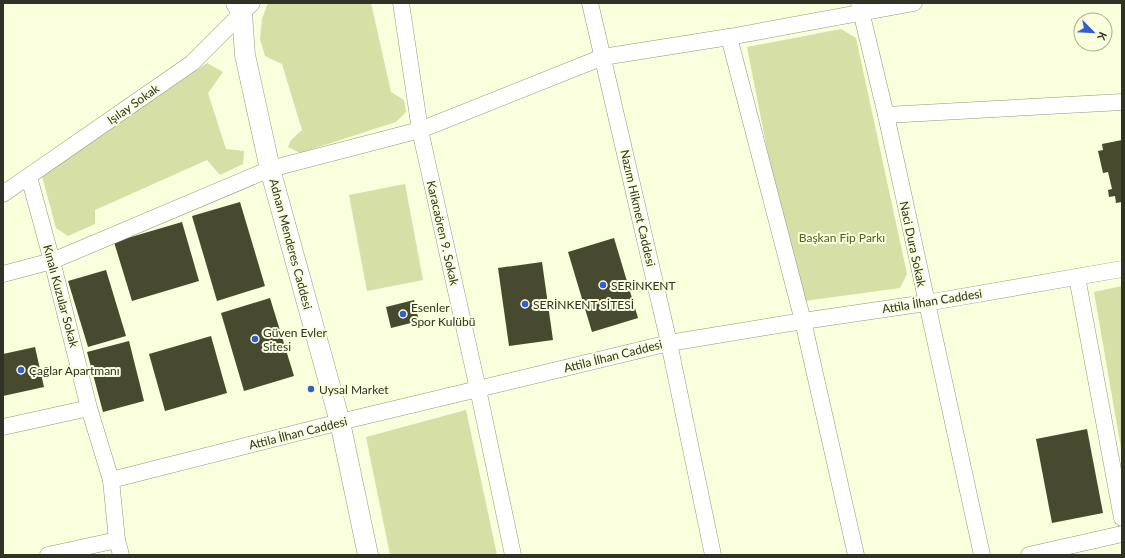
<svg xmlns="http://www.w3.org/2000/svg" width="1125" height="558" font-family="Lato,sans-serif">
	<rect width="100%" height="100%" fill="#f9fedd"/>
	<g fill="#d6dfa5">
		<polygon points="268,3 371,3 391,92 404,100 406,112 396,122 300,153 288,147 291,140 302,130 282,64 265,56 260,39 262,19"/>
		<polygon points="841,29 856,38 907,274 900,288 797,302 747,47"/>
		<polygon points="207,63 223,72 208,93 226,149 244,151 243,164 220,175 207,160 95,210 95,224 68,236 56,228 42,176"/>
		<polygon points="405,184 423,280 367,291 349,195"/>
		<polygon points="1122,286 1122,454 1094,292"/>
		<polygon points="466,410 497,555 390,555 366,437"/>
	</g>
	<g fill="#474a2f">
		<polygon points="1122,140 1122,202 1116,203 1115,196 1109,197 1108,190 1112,189 1108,172 1103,173 1098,151 1103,150 1102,144"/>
		<polygon points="240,202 265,286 217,301 192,216"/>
		<polygon points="182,222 199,281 132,301 114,242"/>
		<polygon points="614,238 638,318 592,332 568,252"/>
		<polygon points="542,262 553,340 509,346 498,268"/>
		<polygon points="106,270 126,336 88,347 68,281"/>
		<polygon points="270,298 294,376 244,391 221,313"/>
		<polygon points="414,300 419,321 391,328 386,307"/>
		<polygon points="211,336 227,393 165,411 149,354"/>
		<polygon points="129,341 144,401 103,412 87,352"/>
		<polygon points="35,347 44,387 3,396 3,354"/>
		<polygon points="1087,429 1103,513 1052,523 1036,439"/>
	</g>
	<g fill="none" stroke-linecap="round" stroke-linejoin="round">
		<defs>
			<g id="minor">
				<polyline points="401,3 420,130 478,389 513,555"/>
				<polyline points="590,3 669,343 713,555"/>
				<polyline points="859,3 886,115 982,555"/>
				<polyline points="729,37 803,321 856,555"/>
				<polyline points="886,115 1122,102"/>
				<polyline points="29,177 52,261 89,408 111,480 117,540 121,555"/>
				<polyline points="3,194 192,63 252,3"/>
				<polyline points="3,274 52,261 270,169 420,130 603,57 729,37 914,3"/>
				<polyline points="1077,277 1122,518"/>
				<polyline points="3,427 89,408"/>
				<polyline points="111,480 340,422 478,389 669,343 803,321 926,303 1122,269"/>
				<polyline points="48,555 117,540"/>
				<polyline points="1029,555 1122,534"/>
			</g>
			<polyline id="tertiary" points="236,3 242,13 245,55 270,169 340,422 368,555"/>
		</defs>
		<use href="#minor" stroke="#939779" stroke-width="17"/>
		<use href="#tertiary" stroke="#939779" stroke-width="21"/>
		<use href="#minor" stroke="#fff" stroke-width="16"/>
		<use href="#tertiary" stroke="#fff" stroke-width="20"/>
	</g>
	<g fill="#325ece" stroke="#f9fedd" stroke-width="1.5">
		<circle cx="603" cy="285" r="4"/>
		<circle cx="525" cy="304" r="4"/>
		<circle cx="403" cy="314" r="4"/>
		<circle cx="255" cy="339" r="4"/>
		<circle cx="21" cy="370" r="4"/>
		<circle cx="311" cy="389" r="4"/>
	</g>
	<g text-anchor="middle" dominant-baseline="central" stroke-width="4" stroke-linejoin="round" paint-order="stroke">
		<g font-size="12" fill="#303225" stroke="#f9fedd">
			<text transform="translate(133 104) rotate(-35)">Işılay Sokak</text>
			<text transform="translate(638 208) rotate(77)">Nazım Hikmet Caddesi</text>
			<text transform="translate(443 233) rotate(77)">Karacaören 9. Sokak</text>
			<text transform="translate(291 244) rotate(75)">Adnan Menderes Caddesi</text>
			<text transform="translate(913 244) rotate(78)">Naci Dura Sokak</text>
			<text transform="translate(61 296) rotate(75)">Kınalı Kuzular Sokak</text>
			<text transform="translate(932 301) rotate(-9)">Attila İlhan Caddesi</text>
			<text transform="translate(613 356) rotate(-14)">Attila İlhan Caddesi</text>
			<text transform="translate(298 433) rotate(-14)">Attila İlhan Caddesi</text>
		</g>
		<g font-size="12" fill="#565d1a" stroke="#f9fedd">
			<text x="842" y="237">Başkan Fip Parkı</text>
		</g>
		<g font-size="12" fill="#303225" stroke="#f9fedd" text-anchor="start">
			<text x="611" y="285">SERİNKENT</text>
			<text x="533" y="304">SERİNKENT SİTESİ</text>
			<text x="411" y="307">Esenler<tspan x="411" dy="14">Spor Kulübü</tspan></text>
			<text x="263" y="332">Güven Evler<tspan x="263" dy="14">Sitesi</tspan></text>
			<text x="29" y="370">Çağlar Apartmanı</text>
			<text x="319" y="389">Uysal Market</text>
		</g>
	</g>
	<rect width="1125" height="558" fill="none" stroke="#303225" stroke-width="8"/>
	<g transform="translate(1093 32) rotate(114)"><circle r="19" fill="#f9fedd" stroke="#a9ac93"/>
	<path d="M0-3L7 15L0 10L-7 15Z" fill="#325ece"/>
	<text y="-6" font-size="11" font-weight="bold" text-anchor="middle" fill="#303225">K</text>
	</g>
</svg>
